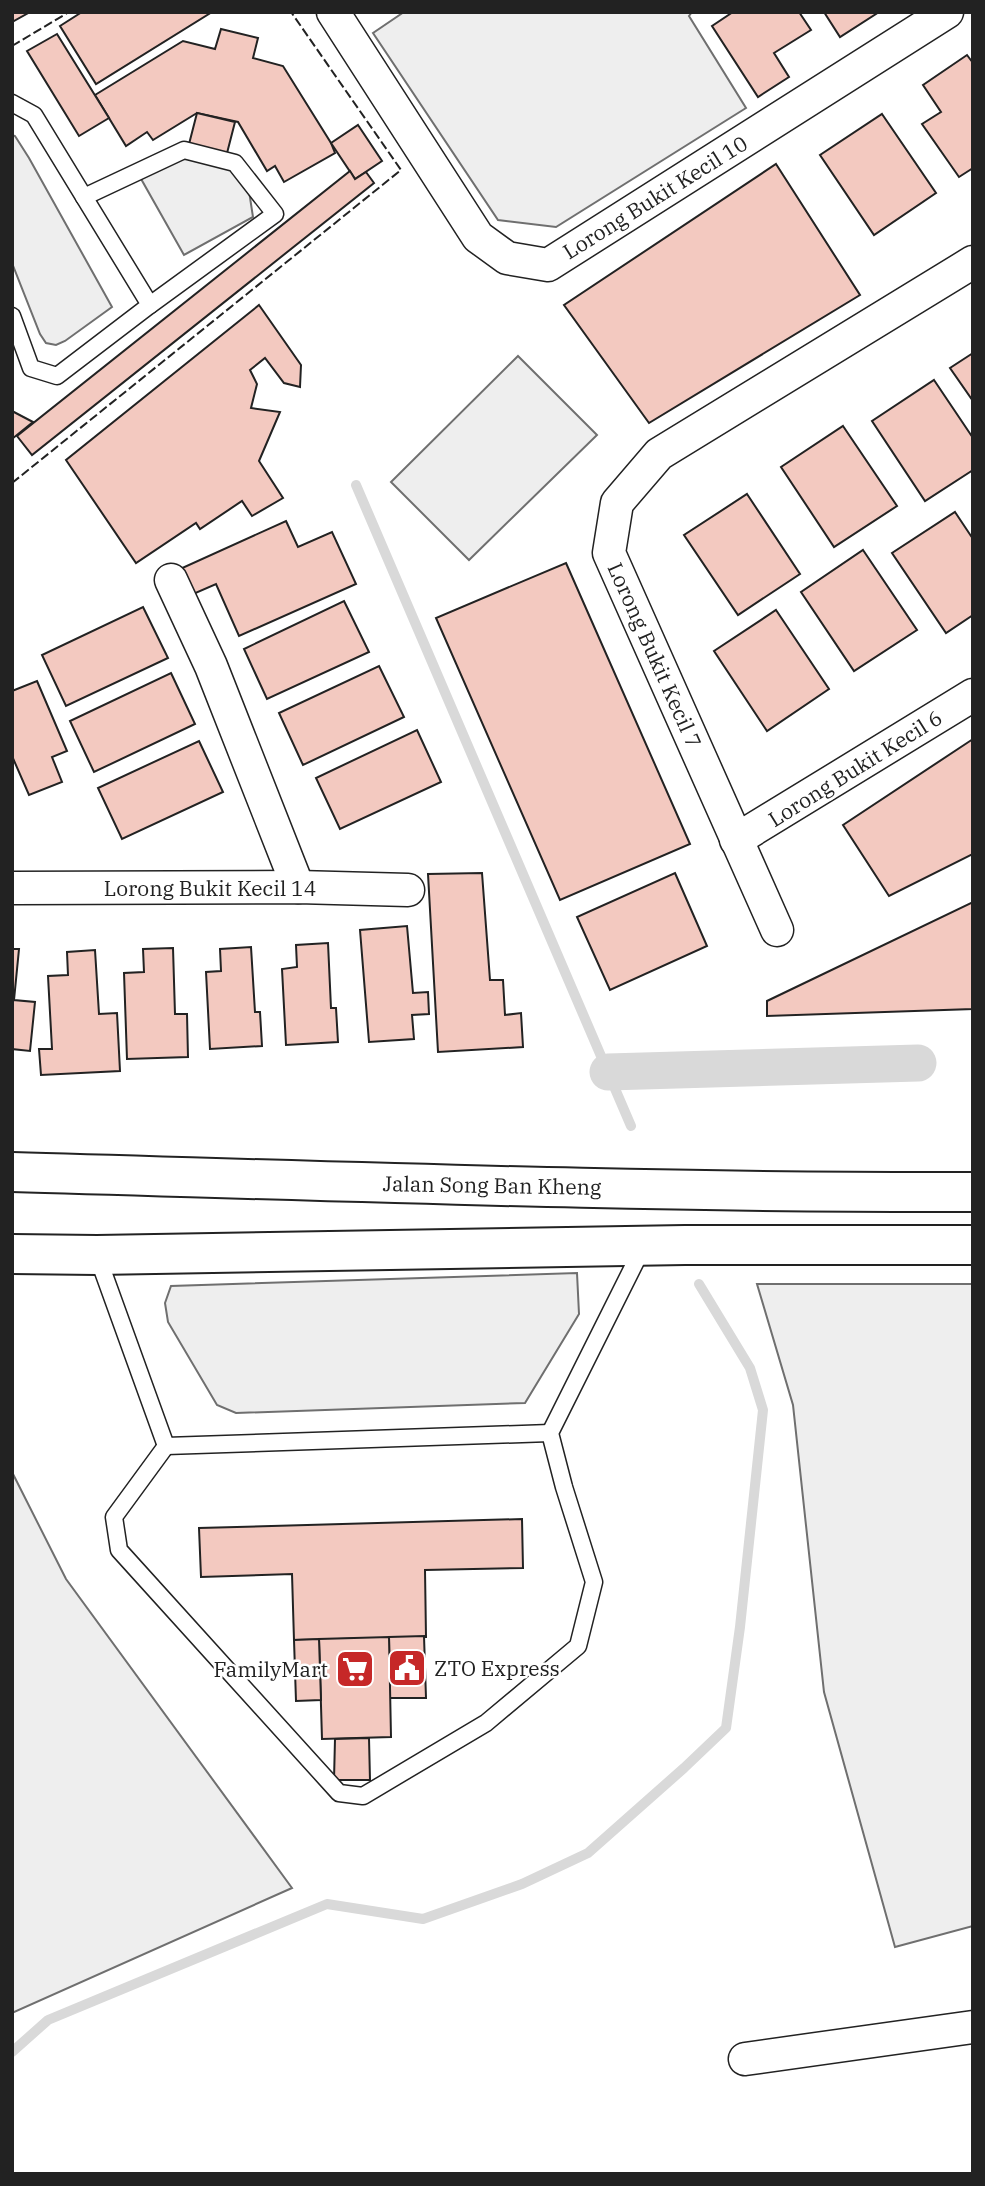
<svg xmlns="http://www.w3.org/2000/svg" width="985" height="2186" font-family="'IBM Plex Serif',serif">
	<rect width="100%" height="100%" fill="#fff"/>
	<g fill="#eee" stroke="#6f6f6f" stroke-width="2">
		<polygon points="404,12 692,12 689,16 746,108 556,227 498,220 373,33"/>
		<polygon points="12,135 15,136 29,158 112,307 65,341 56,345 46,343 40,334 12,263"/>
		<polygon points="185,151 226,165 249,191 253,217 184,255 140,177"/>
		<polygon points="518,356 597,435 469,560 391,482"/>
		<polygon points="577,1273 579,1314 525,1403 236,1413 217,1405 168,1322 165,1303 171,1286"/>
		<polygon points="757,1284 973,1284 973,1926 895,1947 824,1692 793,1405"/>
		<polygon points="12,1472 66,1579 292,1888 12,2013"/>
	</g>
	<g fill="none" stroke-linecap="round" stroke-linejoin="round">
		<g stroke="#d9d9d9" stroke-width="10">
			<polyline points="356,485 631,1126"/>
			<polyline points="12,2052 48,2020 327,1904 423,1919 522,1884 588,1853 684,1768 726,1728 740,1627 763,1410 750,1368 699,1284"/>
		</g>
		<polyline stroke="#d9d9d9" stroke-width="37" points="608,1072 918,1063"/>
	</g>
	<g fill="#f3c9c0" stroke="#222" stroke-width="2">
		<polygon points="12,12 30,12 12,22"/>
		<polygon points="82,12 212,12 96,84 60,26"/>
		<polygon points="733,12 799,12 811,30 774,53 789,77 758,97 712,26"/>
		<polygon points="824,12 879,12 840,37"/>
		<polygon points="221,29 258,38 253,58 283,66 331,143 335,153 284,182 275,166 267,171 238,122 197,113 153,140 147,132 126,146 95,95 183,41 215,49"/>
		<polygon points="57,34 109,118 79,136 27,51"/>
		<polygon points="967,55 973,63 973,168 959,177 922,124 941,112 923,85"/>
		<polygon points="197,113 235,122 226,157 188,148"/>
		<polygon points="882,114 936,193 874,235 820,155"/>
		<polygon points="358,125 382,161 355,179 331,143"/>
		<polygon points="776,164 860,295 649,423 564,305"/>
		<polygon points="350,171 355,179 366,172 374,183 32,455 17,436"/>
		<polygon points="259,305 301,365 300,387 284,383 265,358 250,370 257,384 251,408 280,412 259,461 283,498 252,516 242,501 200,529 196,523 136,563 66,460"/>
		<polygon points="973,353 973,401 950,368"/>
		<polygon points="934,380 973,438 973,470 925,501 872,421"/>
		<polygon points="12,411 33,422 12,439"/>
		<polygon points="843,426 897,506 834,547 781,467"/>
		<polygon points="747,494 800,574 738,615 684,535"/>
		<polygon points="955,512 973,539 973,615 946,633 892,553"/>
		<polygon points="286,521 298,547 332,532 356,584 239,636 216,584 191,595 180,569"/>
		<polygon points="863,550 917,630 854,671 801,592"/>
		<polygon points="566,563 690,844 560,900 436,618"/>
		<polygon points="344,601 369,652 267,699 244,649"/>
		<polygon points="143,607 168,658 66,706 42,655"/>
		<polygon points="776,610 829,689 767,731 714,651"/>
		<polygon points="379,666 404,717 303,765 279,713"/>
		<polygon points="171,673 195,724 94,772 70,721"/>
		<polygon points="37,681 67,751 52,757 62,782 29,795 12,756 12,691"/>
		<polygon points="417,730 441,782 340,829 316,778"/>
		<polygon points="973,739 973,854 889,896 843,825"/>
		<polygon points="199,741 223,792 122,839 98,788"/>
		<polygon points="482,873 490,980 503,980 505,1015 521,1013 523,1047 438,1052 428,874"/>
		<polygon points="675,873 707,946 610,990 577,917"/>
		<polygon points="973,902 973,1009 767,1016 767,1001"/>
		<polygon points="407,926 413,993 428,992 429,1014 412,1015 414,1039 369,1042 360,930"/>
		<polygon points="328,943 331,1008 336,1008 338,1042 286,1045 282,969 297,967 296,945"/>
		<polygon points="251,947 255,1012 260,1012 262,1046 210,1049 206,972 221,971 220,949"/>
		<polygon points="173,948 175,1014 187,1014 188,1057 127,1059 124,973 144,972 143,949"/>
		<polygon points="12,949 19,949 14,1000 35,1002 30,1051 12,1049"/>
		<polygon points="95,950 99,1014 117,1013 120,1071 41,1075 39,1049 52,1049 48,976 68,975 67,952"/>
		<polygon points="522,1519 523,1568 425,1570 426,1637 294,1640 292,1574 201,1577 199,1528"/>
		<polygon points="424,1636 426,1698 390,1698 389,1637"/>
		<polygon points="389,1637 391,1737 322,1739 319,1639"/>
		<polygon points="319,1639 321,1700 296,1701 294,1640"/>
		<polygon points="369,1738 370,1780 334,1780 335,1739"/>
	</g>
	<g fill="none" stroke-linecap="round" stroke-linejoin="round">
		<defs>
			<g id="lane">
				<polyline points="12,103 34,115 150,305 57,376 31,368 12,316"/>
				<polyline points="84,197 184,150 235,163 275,214 150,305"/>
				<polyline points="97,1255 166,1446"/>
				<polyline points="166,1446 114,1517 119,1550 339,1793 363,1796 486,1723 578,1646 594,1582 564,1487 550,1433 643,1247"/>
				<polyline points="166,1446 550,1433"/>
			</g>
			<g id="street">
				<polyline points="333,12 478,237 507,258 548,265 947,12"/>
				<polyline points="171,580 211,666 298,887"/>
				<polyline points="736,840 973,695"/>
				<polyline points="12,888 298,887 408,890"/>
				<polyline points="777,930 609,553 617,503 659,454 973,262"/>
				<polyline points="745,2059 973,2027"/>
			</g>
			<g id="primary">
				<path d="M12 1172C332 1181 653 1193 973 1192"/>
				<polyline points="12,1254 97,1255 685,1245 973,1245"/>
			</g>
		</defs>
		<use href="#lane" stroke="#222" stroke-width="19"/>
		<use href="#street" stroke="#222" stroke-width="35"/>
		<use href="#primary" stroke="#222" stroke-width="42"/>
		<use href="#lane" stroke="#fff" stroke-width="16"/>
		<use href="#street" stroke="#fff" stroke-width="32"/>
		<use href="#primary" stroke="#fff" stroke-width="38"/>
		<g stroke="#222" stroke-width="2" stroke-dasharray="9 3.5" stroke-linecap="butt">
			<polyline points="12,46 69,12"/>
			<polyline points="12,483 401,170 291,12"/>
		</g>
	</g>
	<defs>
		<symbol id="civic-square" viewBox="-11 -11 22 22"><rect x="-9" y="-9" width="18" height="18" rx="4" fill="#c62828" stroke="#fff"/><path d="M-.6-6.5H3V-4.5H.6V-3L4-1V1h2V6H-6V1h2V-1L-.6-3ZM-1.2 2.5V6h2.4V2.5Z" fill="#fff"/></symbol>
		<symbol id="supermarket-square" viewBox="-11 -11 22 22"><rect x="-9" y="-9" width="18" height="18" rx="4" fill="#c62828" stroke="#fff"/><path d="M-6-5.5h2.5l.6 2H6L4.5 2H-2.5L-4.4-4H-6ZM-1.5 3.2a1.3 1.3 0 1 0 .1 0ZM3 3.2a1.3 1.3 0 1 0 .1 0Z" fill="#fff"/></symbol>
	</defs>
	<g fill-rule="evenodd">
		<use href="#civic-square" x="385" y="1646" width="44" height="44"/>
		<use href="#supermarket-square" x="333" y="1647" width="44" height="44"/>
	</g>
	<g text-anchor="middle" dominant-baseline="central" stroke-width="5" stroke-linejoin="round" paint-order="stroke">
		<g font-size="21" fill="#222" stroke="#fff">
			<text transform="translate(655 197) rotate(-32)">Lorong Bukit Kecil 10</text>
			<text transform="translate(655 655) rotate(66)">Lorong Bukit Kecil 7</text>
			<text transform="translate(855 768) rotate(-32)">Lorong Bukit Kecil 6</text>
			<text x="210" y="888">Lorong Bukit Kecil 14</text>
			<text transform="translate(492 1185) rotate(1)">Jalan Song Ban Kheng</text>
		</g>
		<g font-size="21" fill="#222" stroke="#fff" text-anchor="start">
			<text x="434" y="1668">ZTO Express</text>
			<text x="328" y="1669" text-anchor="end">FamilyMart</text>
		</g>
	</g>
	<rect width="985" height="2186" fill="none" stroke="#222222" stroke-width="28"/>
</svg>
